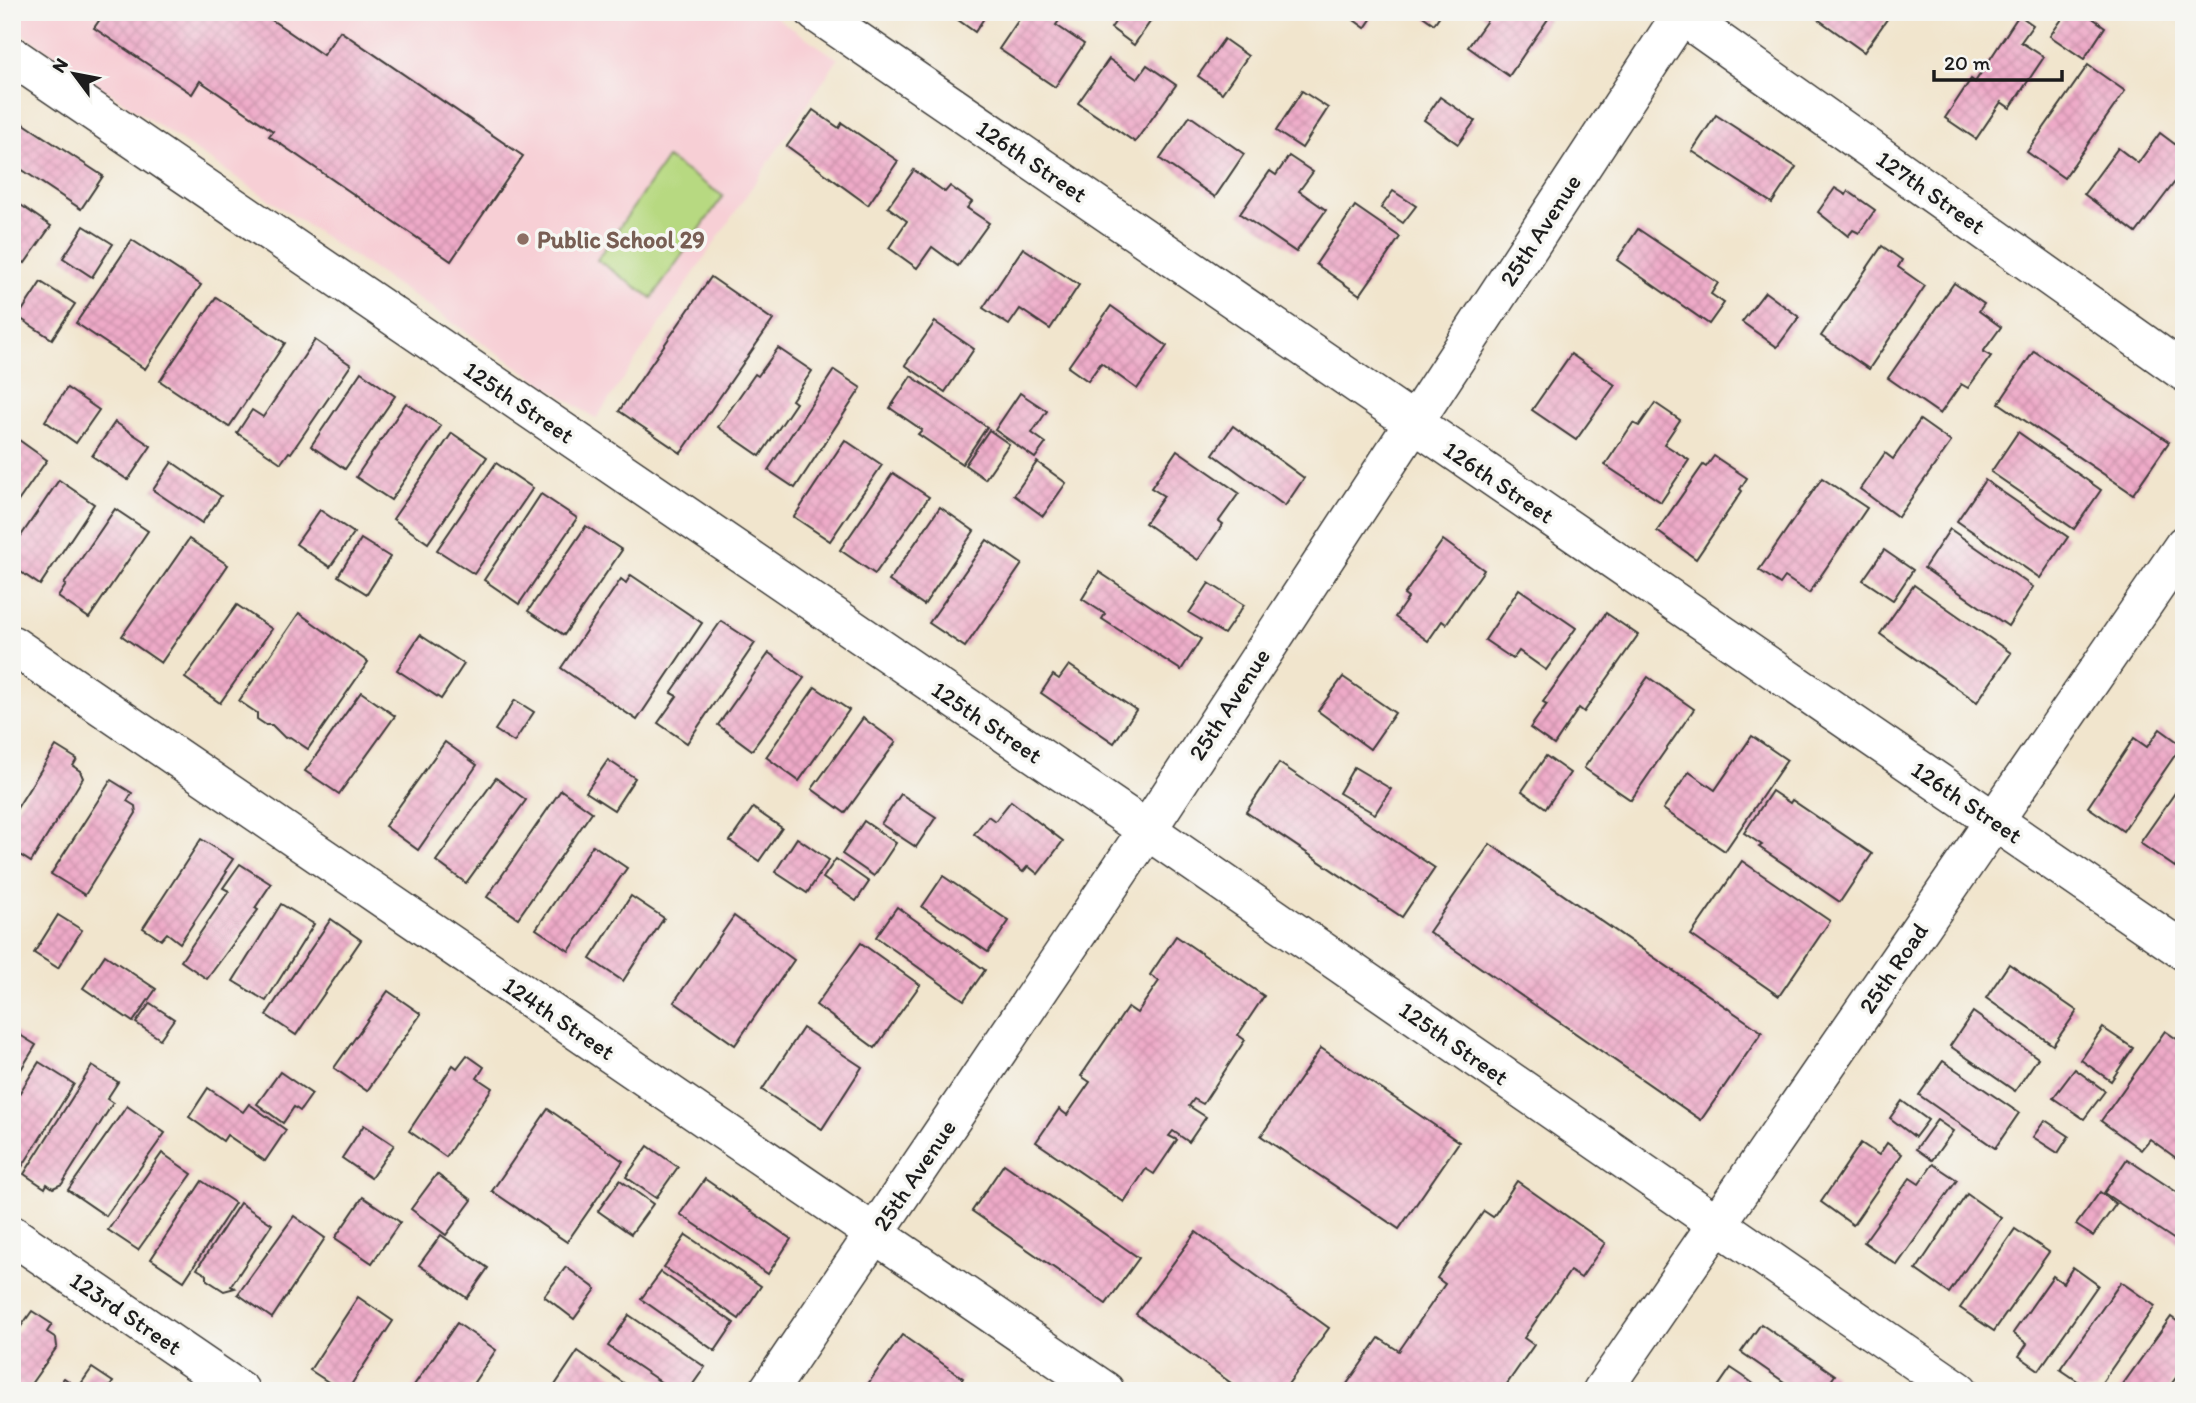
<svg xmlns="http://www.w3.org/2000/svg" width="2196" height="1403" font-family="Itim,sans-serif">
	<defs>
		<pattern id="building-cross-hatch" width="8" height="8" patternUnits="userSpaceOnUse" patternTransform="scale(1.75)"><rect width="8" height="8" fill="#eeaac8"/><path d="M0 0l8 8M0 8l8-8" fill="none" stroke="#cc92ab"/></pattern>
	</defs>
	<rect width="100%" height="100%" fill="#f6f6f2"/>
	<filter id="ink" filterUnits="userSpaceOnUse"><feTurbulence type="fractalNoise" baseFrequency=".0143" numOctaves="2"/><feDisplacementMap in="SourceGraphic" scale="14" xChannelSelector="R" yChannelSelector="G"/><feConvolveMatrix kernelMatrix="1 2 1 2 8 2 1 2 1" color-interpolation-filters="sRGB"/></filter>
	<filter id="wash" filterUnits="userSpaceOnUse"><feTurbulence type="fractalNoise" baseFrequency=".00686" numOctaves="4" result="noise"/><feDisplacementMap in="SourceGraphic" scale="28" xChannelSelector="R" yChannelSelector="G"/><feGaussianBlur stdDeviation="1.57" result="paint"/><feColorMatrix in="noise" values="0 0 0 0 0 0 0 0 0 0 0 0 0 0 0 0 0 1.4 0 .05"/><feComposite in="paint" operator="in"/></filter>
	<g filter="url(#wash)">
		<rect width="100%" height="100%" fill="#f1e5cd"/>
		<polygon fill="#f7cfd5" points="12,12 768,12 838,59 596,419 12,27"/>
		<polygon fill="#b7d981" stroke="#6a7a4e" stroke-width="2" points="667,158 723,196 652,298 597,260"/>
		<g id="blocks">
			<g fill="url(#building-cross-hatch)">
				<polygon points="105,12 260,12 323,55 340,31 523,156 451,261 269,136 273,131 200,81 192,94 94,28"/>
				<polygon points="947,12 988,12 975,32"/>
				<polygon points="1024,12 1058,12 1063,15 1056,25 1084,44 1055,87 999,49"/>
				<polygon points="1122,12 1157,12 1134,45 1111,28"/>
				<polygon points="1343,12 1376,12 1365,28"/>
				<polygon points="1417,12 1442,12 1434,24"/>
				<polygon points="1479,12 1538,12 1548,19 1509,76 1468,47 1488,19"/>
				<polygon points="1808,12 1892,12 1864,52"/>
				<polygon points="2067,12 2084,12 2105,27 2084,59 2050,36"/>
				<polygon points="2019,15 2033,25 2021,42 2044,57 2010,108 2001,102 1976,139 1945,118 1971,79 1975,82"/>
				<polygon points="1224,39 1248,56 1222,93 1198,76"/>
				<polygon points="1109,59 1137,79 1147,65 1176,85 1135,142 1078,103"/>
				<polygon points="2088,65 2125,91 2064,178 2027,152"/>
				<polygon points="1302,91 1328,108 1302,148 1276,131"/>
				<polygon points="1440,97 1475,121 1458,144 1424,120"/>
				<polygon points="813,110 839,128 842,123 898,161 868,205 787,146"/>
				<polygon points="1716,115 1796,167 1772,203 1692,151"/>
				<polygon points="12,116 103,176 81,209 12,163"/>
				<polygon points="1190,116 1244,154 1215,197 1160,159"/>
				<polygon points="2160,133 2184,151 2184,170 2136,233 2084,194 2118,148 2138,163"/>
				<polygon points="1289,156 1313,172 1299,191 1326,210 1296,252 1240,214 1270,171 1276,175"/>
				<polygon points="914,170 945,192 950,186 972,202 967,208 989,223 958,266 932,247 917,268 889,248 907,221 888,207"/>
				<polygon points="1835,188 1846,195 1848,191 1875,210 1859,233 1853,230 1848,236 1818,212"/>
				<polygon points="1393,191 1416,206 1403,223 1381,208"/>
				<polygon points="12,199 51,226 25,263 12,254"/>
				<polygon points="1355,206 1400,237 1360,295 1316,264"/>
				<polygon points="84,226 113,244 92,277 63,258"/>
				<polygon points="1638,229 1718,283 1711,294 1724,303 1709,324 1617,260"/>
				<polygon points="132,240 201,285 145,369 76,323"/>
				<polygon points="1882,246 1902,260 1898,267 1925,286 1869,369 1821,336"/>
				<polygon points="1023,248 1079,285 1050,329 1020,309 1009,325 983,308"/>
				<polygon points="711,277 773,320 681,453 619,411"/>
				<polygon points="41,282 75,304 52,339 18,317"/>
				<polygon points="1954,283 1984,304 1979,311 2001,327 1983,352 1991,356 1968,388 1961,384 1940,414 1888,378"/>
				<polygon points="1765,292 1799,317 1777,347 1742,322"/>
				<polygon points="216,297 285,343 229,427 160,381"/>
				<polygon points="1111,306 1167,346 1137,389 1101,363 1088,381 1068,367"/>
				<polygon points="935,322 974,349 945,392 905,365"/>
				<polygon points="315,340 351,365 291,453 289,452 281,463 237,433 252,410 263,417"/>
				<polygon points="778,348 812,371 792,400 796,403 760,456 718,427 755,374 758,376"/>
				<polygon points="2034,351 2169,442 2133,494 1999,403"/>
				<polygon points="1571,354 1615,385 1576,440 1532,410"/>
				<polygon points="834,370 861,388 795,488 768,470"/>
				<polygon points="361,372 395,396 345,469 311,446"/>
				<polygon points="911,376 987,427 962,464 918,434 922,430 890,408"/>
				<polygon points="67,388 99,410 76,443 45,421"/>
				<polygon points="1020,393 1047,411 1032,433 1046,443 1035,458 995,430"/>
				<polygon points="406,403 441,426 391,500 356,477"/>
				<polygon points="1655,403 1680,420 1664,444 1689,460 1661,502 1605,465 1633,423 1639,426"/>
				<polygon points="1920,420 1951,442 1898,517 1860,489 1885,453 1893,459"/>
				<polygon points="115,422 151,446 128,480 92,456"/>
				<polygon points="1233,426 1304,478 1285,506 1213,454"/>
				<polygon points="989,430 1009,444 985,479 965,465"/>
				<polygon points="2018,432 2101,490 2074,529 1991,472"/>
				<polygon points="452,433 487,457 428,543 393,519"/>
				<polygon points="12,435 47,460 12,510"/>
				<polygon points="845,440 882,465 830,541 794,517"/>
				<polygon points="1177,450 1239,493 1219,521 1223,524 1198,560 1145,523 1164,496 1151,488"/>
				<polygon points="1714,456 1747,478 1740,489 1742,491 1696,559 1657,531 1703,465 1706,467"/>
				<polygon points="172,462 221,496 202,523 153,490"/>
				<polygon points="1037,462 1066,483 1043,516 1014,495"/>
				<polygon points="496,463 533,488 474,574 437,550"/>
				<polygon points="893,473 929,497 875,574 840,550"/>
				<polygon points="1822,478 1867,508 1809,593 1785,577 1780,584 1759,570"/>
				<polygon points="59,480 94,504 40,585 12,566 12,549"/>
				<polygon points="1985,480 2068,537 2040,578 1957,521"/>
				<polygon points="541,494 577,518 519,604 484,580"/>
				<polygon points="940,507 974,531 924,605 889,581"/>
				<polygon points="115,509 148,531 89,618 58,597 66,585 64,584"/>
				<polygon points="320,510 354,533 330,567 296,544"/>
				<polygon points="586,526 622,550 564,635 528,611"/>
				<polygon points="1950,529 2033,587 2008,626 1924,568"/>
				<polygon points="189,539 228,565 161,663 122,636"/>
				<polygon points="361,539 390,557 367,594 338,576"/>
				<polygon points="987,540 1022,564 965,647 929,623"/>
				<polygon points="1443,540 1484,570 1446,624 1442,621 1428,641 1395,617 1408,598 1404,595"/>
				<polygon points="1884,550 1913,570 1893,600 1863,580"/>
				<polygon points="1099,572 1201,639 1181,670 1102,619 1105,614 1082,599"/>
				<polygon points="631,575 702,623 637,720 561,668 621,579 626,583"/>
				<polygon points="1209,583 1244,605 1224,634 1189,613"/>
				<polygon points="1914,585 2011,653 1977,702 1880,634"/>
				<polygon points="1519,589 1576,628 1546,670 1519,651 1513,659 1485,640"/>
				<polygon points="237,605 272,629 220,703 185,678"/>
				<polygon points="299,613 368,662 308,749 290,737 285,738 272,725 266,725 257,719 257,713 239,701"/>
				<polygon points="1606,613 1638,635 1584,712 1579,708 1554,745 1530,728 1547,704 1543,702"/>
				<polygon points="721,621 755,643 687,743 658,723 677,696 671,693"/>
				<polygon points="420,635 464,664 441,699 397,670"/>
				<polygon points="769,653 804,678 752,750 718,725"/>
				<polygon points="1069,665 1136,710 1114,743 1041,693 1053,675 1059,679"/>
				<polygon points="1343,677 1395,713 1370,749 1318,711"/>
				<polygon points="1648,677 1694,709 1631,800 1584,768"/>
				<polygon points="815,687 849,710 799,781 766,757"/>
				<polygon points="361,692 395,716 339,794 305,771"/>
				<polygon points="515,700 534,712 514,742 495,730"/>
				<polygon points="863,718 896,742 845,813 812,789"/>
				<polygon points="2160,729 2182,745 2123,831 2088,807 2134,738 2147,747"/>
				<polygon points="1752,736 1787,760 1725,851 1663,809 1689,772 1715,790"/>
				<polygon points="445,742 477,765 418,850 385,826"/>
				<polygon points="56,746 77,759 73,766 80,771 83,778 31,862 12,850 12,816"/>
				<polygon points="1546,756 1570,773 1546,808 1522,791"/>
				<polygon points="608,760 635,778 614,810 586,792"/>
				<polygon points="1279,763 1435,868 1402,917 1246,812"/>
				<polygon points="1354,767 1391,789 1375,814 1339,793"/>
				<polygon points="496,778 526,800 466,883 436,861"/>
				<polygon points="111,780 132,793 127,801 135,806 136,813 85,895 51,874"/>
				<polygon points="2184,780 2184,854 2175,867 2140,843"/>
				<polygon points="561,790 592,812 518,918 487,897"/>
				<polygon points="1772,791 1790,803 1792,800 1872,854 1840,902 1759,847 1762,845 1744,833"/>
				<polygon points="901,794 936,817 916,847 881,824"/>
				<polygon points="1011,801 1063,841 1038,874 1028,866 1023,872 974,834 988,816 995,821"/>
				<polygon points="753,808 782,828 759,861 730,841"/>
				<polygon points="864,821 896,843 874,876 842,854"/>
				<polygon points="797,838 829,860 807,893 775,872"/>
				<polygon points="201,839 233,859 225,871 227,872 180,943 167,933 161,940 143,928"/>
				<polygon points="1490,844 1762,1032 1701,1120 1429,932"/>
				<polygon points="593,845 627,868 569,951 536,929"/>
				<polygon points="836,859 869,882 856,901 823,878"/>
				<polygon points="1742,861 1830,921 1779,996 1691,935"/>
				<polygon points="240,864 271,884 255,908 258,910 207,979 181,961 229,891 223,888"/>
				<polygon points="943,876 1009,921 988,952 922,907"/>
				<polygon points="631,896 664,918 623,981 590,959"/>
				<polygon points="281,904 314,924 266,1001 233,981"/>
				<polygon points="897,907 985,970 964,1000 876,937"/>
				<polygon points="58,915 82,930 58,968 34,953"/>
				<polygon points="734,916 794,960 735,1045 674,1002"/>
				<polygon points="331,919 361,940 296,1035 266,1015"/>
				<polygon points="1176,936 1264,996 1238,1035 1245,1040 1203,1104 1194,1099 1189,1106 1206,1117 1189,1142 1173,1131 1169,1136 1177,1140 1154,1174 1146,1169 1124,1202 1036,1142 1059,1109 1067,1115 1090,1082 1081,1076 1128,1007 1137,1013 1159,981 1150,975"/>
				<polygon points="861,943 920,985 875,1048 816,1005"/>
				<polygon points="105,955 156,989 133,1022 83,988"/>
				<polygon points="2009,964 2077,1011 2053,1045 1986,998"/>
				<polygon points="388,991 421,1014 367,1091 334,1068"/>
				<polygon points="150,1003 174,1019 160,1039 136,1023"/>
				<polygon points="1973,1012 2038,1058 2015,1091 1950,1046"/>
				<polygon points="803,1028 862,1067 822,1129 762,1090"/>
				<polygon points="2103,1028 2133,1048 2111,1081 2081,1060"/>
				<polygon points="12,1030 36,1045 12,1084"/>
				<polygon points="2165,1031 2184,1044 2183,1163 2150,1139 2141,1150 2101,1121"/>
				<polygon points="1321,1048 1459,1142 1399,1229 1261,1136"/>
				<polygon points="467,1055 484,1067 477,1078 492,1088 446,1157 409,1131 453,1065 457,1068"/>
				<polygon points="1943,1061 2019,1113 1995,1148 1919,1095"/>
				<polygon points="39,1062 74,1084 22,1167 12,1161 12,1105"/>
				<polygon points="92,1066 118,1082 107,1099 113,1103 62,1184 53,1188 47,1184 45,1188 24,1174"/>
				<polygon points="2075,1069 2105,1091 2084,1119 2053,1098"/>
				<polygon points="280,1072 312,1094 300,1111 294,1107 283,1123 257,1104"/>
				<polygon points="208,1088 243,1112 249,1104 286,1130 265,1161 227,1135 223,1141 189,1117"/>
				<polygon points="1902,1101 1928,1120 1915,1137 1890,1118"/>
				<polygon points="127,1106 165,1133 106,1216 68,1190"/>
				<polygon points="548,1109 623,1161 567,1242 492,1191"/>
				<polygon points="1937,1120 1953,1131 1932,1160 1916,1149"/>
				<polygon points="2045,1120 2069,1136 2058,1153 2033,1137"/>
				<polygon points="364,1125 394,1145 371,1178 342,1158"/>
				<polygon points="1861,1143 1879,1155 1887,1143 1902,1154 1853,1225 1821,1202"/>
				<polygon points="648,1146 678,1167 656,1198 626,1177"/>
				<polygon points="162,1153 192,1174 138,1250 108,1230"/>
				<polygon points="2127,1159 2184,1197 2184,1246 2104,1193"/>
				<polygon points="1004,1164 1139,1258 1106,1304 972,1211"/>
				<polygon points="1933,1164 1957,1180 1897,1265 1864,1242 1910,1178 1919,1184"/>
				<polygon points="437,1174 472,1200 446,1235 411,1209"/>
				<polygon points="705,1179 791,1239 768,1274 680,1214"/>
				<polygon points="620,1180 653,1204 631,1234 598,1211"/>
				<polygon points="202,1181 235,1203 184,1281 151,1259"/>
				<polygon points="1517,1181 1605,1243 1581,1278 1570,1271 1546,1306 1524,1338 1534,1345 1502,1391 1342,1391 1379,1338 1399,1351 1445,1284 1437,1278 1484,1211 1493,1217"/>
				<polygon points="2100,1192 2116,1204 2093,1236 2076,1225"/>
				<polygon points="1967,1194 2001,1218 1949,1293 1916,1270"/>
				<polygon points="363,1197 400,1222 372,1263 335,1238"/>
				<polygon points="240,1203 272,1224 231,1286 235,1288 224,1291 207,1280 207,1275 197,1269"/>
				<polygon points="294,1216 325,1238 272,1318 238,1294"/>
				<polygon points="2015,1229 2049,1252 1994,1331 1960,1308"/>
				<polygon points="1196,1232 1329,1328 1283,1391 1242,1391 1136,1314"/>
				<polygon points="441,1235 488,1268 467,1298 419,1265"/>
				<polygon points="686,1235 761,1286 739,1319 664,1267"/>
				<polygon points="566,1267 596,1289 574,1319 544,1296"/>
				<polygon points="2073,1267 2098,1285 2039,1370 2019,1356 2027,1344 2013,1333 2053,1276 2063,1283"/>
				<polygon points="661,1272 734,1323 715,1351 641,1299"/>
				<polygon points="2121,1282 2155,1306 2096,1391 2081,1391 2075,1387 2079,1382 2060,1369"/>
				<polygon points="358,1297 393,1321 347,1391 342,1391 310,1370"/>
				<polygon points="32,1311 52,1324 47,1332 56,1338 57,1347 26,1391 12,1391 12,1339"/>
				<polygon points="629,1315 705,1367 688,1391 674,1391 608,1346"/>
				<polygon points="2171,1317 2184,1326 2184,1367 2166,1391 2118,1391"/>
				<polygon points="457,1323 496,1350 468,1391 410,1391"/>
				<polygon points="1761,1324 1835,1375 1826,1388 1816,1382 1809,1391 1797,1391 1741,1352"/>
				<polygon points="902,1335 963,1378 955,1391 863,1391"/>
				<polygon points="578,1351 635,1391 551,1391"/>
				<polygon points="92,1368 113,1382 107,1391 55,1391 64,1378 78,1388"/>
				<polygon points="1731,1368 1743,1376 1763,1391 1715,1391"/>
			</g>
		</g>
	</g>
	<g filter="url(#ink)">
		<use href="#blocks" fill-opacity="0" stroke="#3c3a37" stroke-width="2"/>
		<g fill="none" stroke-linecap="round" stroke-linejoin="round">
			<defs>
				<g id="street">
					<polyline points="815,12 2184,951"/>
					<polyline points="1677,12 2184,372"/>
					<polyline points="12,56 1147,830 1959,1391"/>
					<polyline points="12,645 1105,1391"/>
					<polyline points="12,1235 240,1391"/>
					<polyline points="768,1391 1147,830 1683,12"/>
					<polyline points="1602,1391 2184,545"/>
				</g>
			</defs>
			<use href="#street" stroke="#3c3a37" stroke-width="41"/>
			<use href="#street" stroke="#fff" stroke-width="38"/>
		</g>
	</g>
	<circle fill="#8d6e63" stroke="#f6f6f2" stroke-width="2.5" cx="523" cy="239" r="7"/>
	<g text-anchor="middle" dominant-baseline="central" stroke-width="7" stroke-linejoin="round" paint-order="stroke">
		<g font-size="24" fill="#1c1c1c" stroke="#f6f6f2">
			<text transform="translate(1032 161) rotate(34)">126th Street</text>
			<text transform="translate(1931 192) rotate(35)">127th Street</text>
			<text transform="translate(1540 230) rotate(-57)">25th Avenue</text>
			<text transform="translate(519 402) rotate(34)">125th Street</text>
			<text transform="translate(1499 482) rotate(34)">126th Street</text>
			<text transform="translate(1229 704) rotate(-57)">25th Avenue</text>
			<text transform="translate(987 722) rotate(34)">125th Street</text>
			<text transform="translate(1967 802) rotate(34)">126th Street</text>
			<text transform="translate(1893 968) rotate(-56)">25th Road</text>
			<text transform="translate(559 1018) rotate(34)">124th Street</text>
			<text transform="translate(1454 1043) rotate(35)">125th Street</text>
			<text transform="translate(914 1175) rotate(-56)">25th Avenue</text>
			<text transform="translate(126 1313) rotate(34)">123rd Street</text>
		</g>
		<g font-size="24" font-weight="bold" fill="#785e54" stroke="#f6f6f2" text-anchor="start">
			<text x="537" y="239">Public School 29</text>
		</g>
	</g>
	<rect width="2196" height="1403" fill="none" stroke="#f6f6f2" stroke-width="42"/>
	<g transform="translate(74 74) rotate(302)" stroke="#f6f6f2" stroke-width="5" paint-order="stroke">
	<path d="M0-5L12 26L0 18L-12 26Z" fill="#1c1c1c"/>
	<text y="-10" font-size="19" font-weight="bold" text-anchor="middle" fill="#1c1c1c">N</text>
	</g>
	<path d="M1934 70v10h128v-10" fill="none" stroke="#1c1c1c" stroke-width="3.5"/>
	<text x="1944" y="70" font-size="21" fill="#1c1c1c" stroke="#f6f6f2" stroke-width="5" paint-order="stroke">20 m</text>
</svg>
